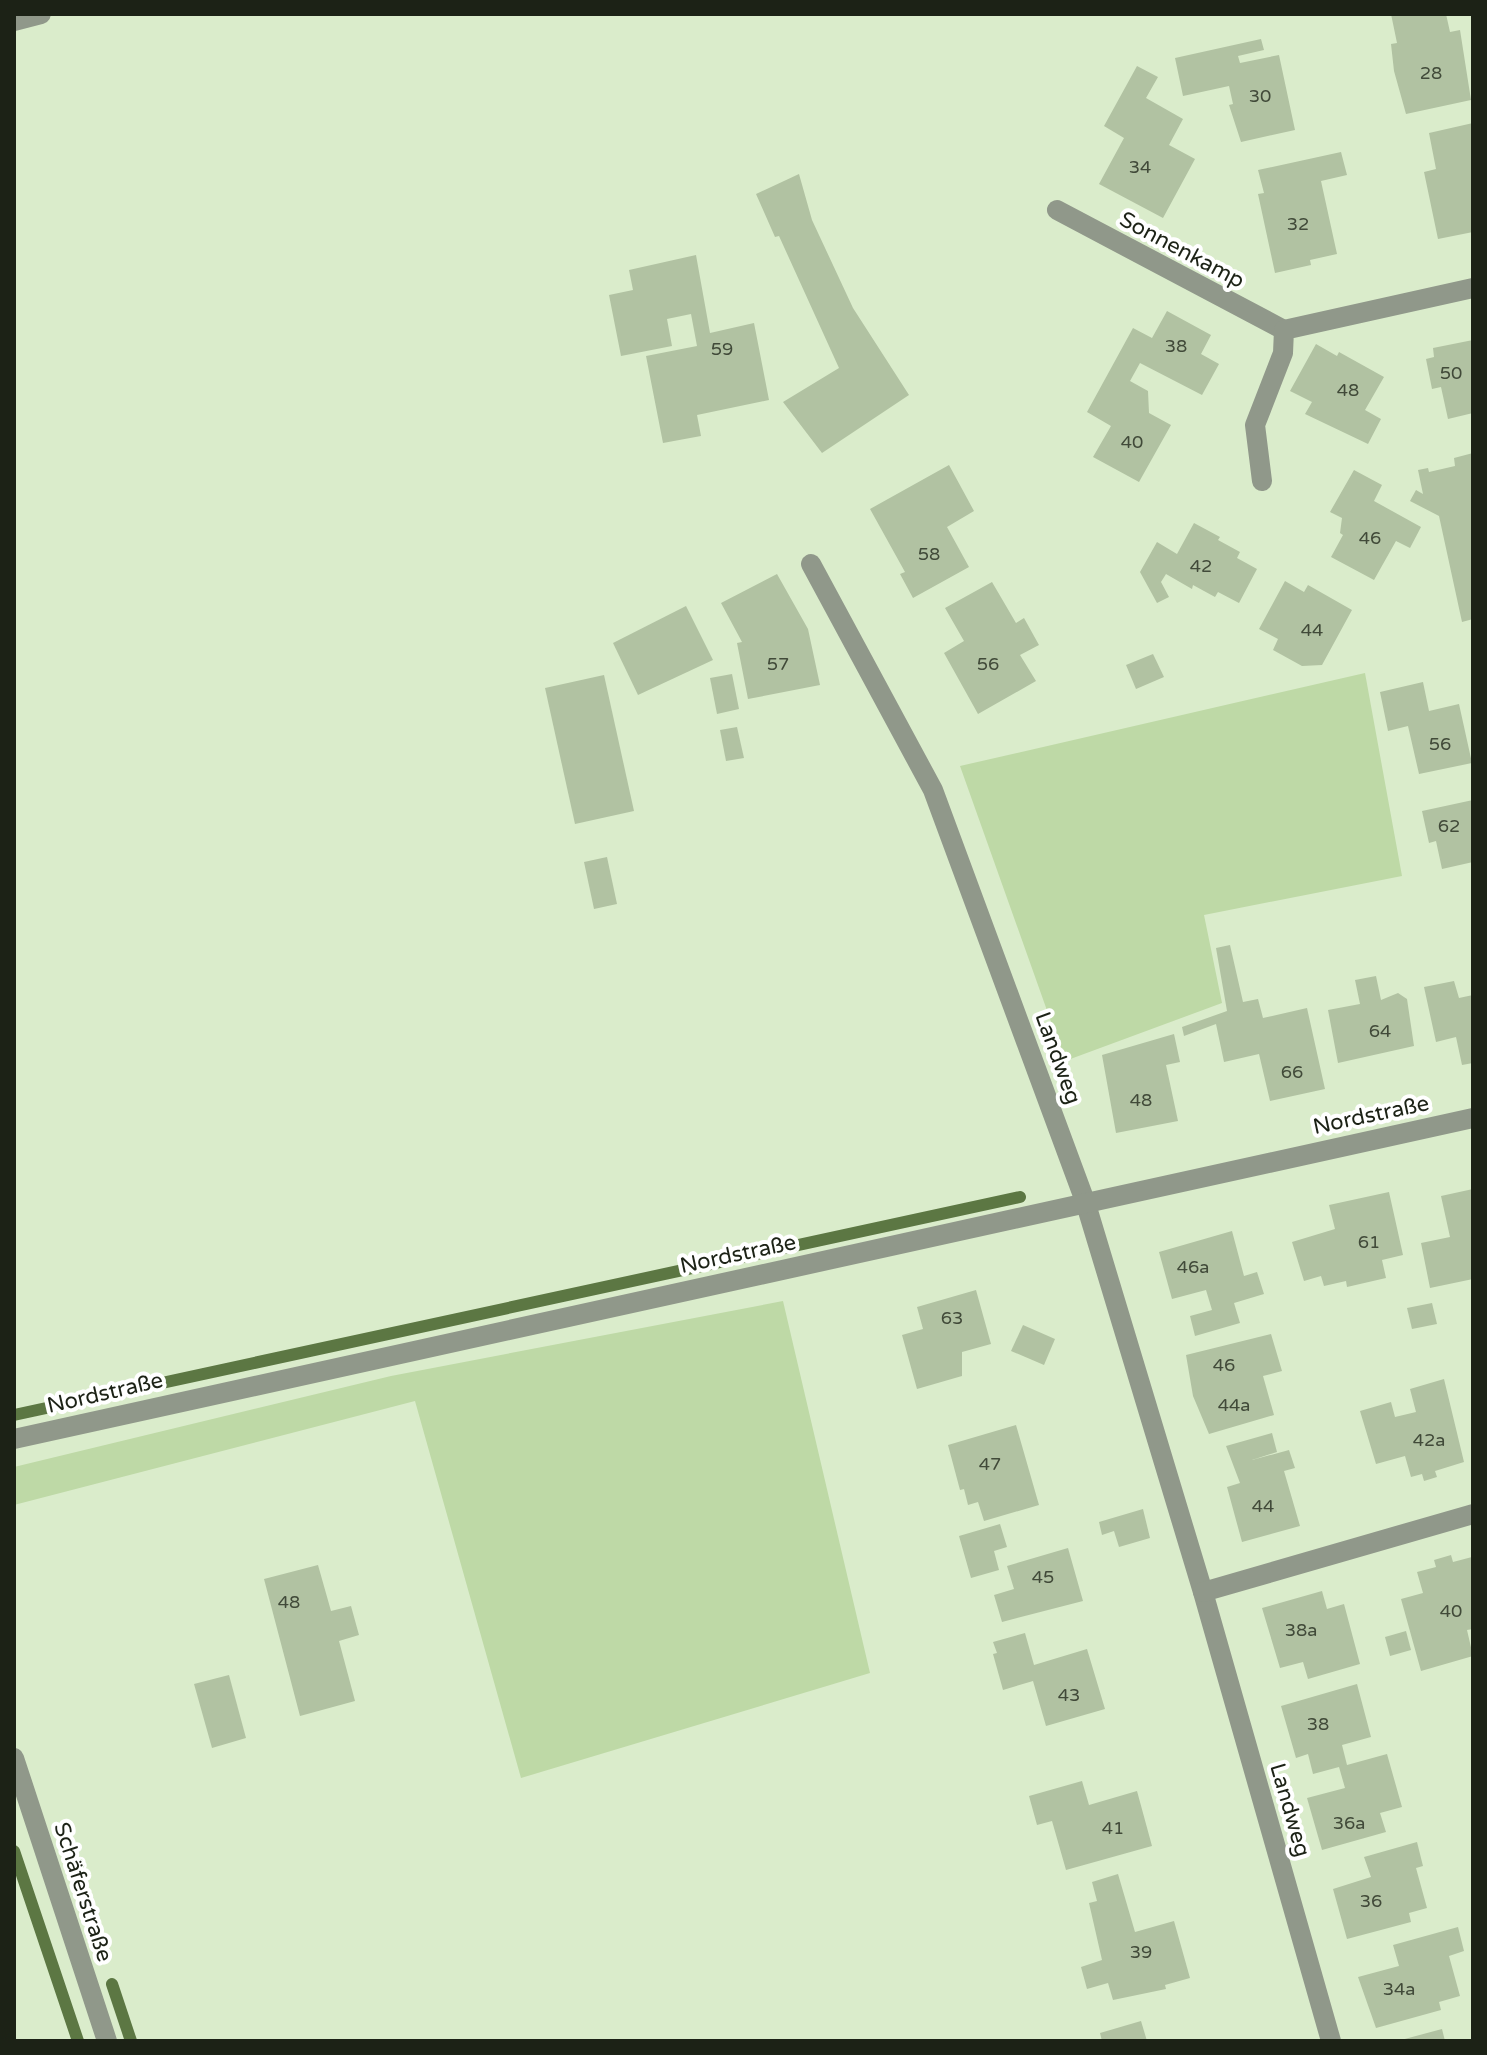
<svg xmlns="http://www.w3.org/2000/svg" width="1487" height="2055" font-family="'Varela Round',sans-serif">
	<rect width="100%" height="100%" fill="#daeccb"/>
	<g fill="#bed9a6">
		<polygon points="1365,673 1402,876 1204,915 1222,1003 1065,1061 960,766"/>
		<polygon points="783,1301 870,1673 521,1778 415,1401 14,1505 14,1467 391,1376"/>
	</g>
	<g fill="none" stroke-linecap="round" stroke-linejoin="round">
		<g stroke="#5c7743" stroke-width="12">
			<polyline points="14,1415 1020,1197"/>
			<polyline points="14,1851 78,2041"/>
			<polyline points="112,1984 131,2041"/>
		</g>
	</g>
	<g fill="#b1c2a2">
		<polygon points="1391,14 1446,14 1450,32 1460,30 1471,100 1406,114 1394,71 1391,44 1397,43"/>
		<polygon points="1261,39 1264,50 1238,56 1240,63 1279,55 1295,130 1241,142 1229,105 1233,104 1229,86 1183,96 1175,58"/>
		<polygon points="1137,66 1158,77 1146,98 1183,119 1169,145 1195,159 1163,218 1099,184 1124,138 1104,126"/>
		<polygon points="1473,123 1473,232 1438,239 1424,172 1436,169 1429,133"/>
		<polygon points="1341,152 1347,175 1321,181 1337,254 1310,260 1311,265 1275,273 1258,194 1264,193 1258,170"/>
		<polygon points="799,174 812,220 853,308 909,395 822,453 783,402 839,368 779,236 775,237 756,194"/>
		<polygon points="696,255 710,333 754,323 769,400 697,415 701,436 663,443 646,356 697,346 691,314 667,319 672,346 621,356 609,295 633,290 629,270"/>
		<polygon points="1167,311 1211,335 1201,354 1219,364 1202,395 1140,363 1130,381 1148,391 1149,413 1171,425 1139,482 1093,457 1111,426 1087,412 1133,328 1152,338"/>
		<polygon points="1473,340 1473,413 1448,419 1441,387 1432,389 1426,359 1434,357 1433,348"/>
		<polygon points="1316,344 1337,356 1339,352 1384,377 1365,410 1381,419 1368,444 1305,414 1312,402 1290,391"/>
		<polygon points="1473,453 1473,619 1462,622 1439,516 1410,501 1416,490 1423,494 1418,470 1428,468 1429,472 1455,466 1454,458"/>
		<polygon points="949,465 974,511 947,527 969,567 913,598 900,574 905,572 870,509"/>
		<polygon points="1354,470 1382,485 1374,501 1421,527 1410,548 1396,541 1374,580 1331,557 1343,535 1340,533 1342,518 1330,512"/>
		<polygon points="1194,523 1220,537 1218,540 1240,552 1237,558 1257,569 1239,603 1218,592 1215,597 1193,585 1192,589 1166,574 1161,582 1169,597 1157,603 1140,572 1157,542 1177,554"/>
		<polygon points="777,574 808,629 820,685 748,699 737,643 742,642 721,603"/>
		<polygon points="1285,581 1304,592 1308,585 1352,610 1322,665 1302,666 1273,650 1278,639 1259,629"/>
		<polygon points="992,582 1016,623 1024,618 1039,645 1020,655 1036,681 978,714 944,653 964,641 945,608"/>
		<polygon points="686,606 713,660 638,695 613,643"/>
		<polygon points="1153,654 1164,677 1136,689 1126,665"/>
		<polygon points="732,674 739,709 717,714 710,678"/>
		<polygon points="604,675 634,811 575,824 545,688"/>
		<polygon points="1423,682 1429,711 1459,704 1472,763 1419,774 1408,726 1388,731 1380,692"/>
		<polygon points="737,727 744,758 726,761 720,730"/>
		<polygon points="1473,800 1473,862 1442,869 1436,841 1429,843 1422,811"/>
		<polygon points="607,857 617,904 594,909 584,862"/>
		<polygon points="1230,945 1243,1002 1258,999 1263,1018 1307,1008 1325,1089 1270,1101 1259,1054 1224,1062 1216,1024 1184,1036 1182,1027 1227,1011 1216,948"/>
		<polygon points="1376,976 1381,1000 1398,993 1407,999 1414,1046 1338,1063 1328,1010 1360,1004 1355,980"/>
		<polygon points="1454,981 1459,998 1473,995 1473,1063 1462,1065 1456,1037 1436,1042 1424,987"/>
		<polygon points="1174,1034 1180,1062 1166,1065 1178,1121 1116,1133 1102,1055"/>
		<polygon points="1473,1189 1473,1279 1430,1288 1421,1243 1450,1237 1441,1196"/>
		<polygon points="1389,1192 1403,1255 1382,1260 1386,1278 1347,1287 1346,1281 1324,1286 1321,1276 1304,1281 1292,1242 1335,1229 1329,1205"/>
		<polygon points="1232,1231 1244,1276 1257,1272 1264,1294 1234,1303 1240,1323 1195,1336 1190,1316 1212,1310 1206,1290 1172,1299 1159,1252"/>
		<polygon points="976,1290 991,1344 962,1352 962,1376 917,1389 902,1335 923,1329 917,1307"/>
		<polygon points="1432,1303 1437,1324 1412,1329 1407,1308"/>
		<polygon points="1023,1325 1055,1339 1044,1365 1011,1351"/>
		<polygon points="1271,1334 1282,1371 1263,1376 1274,1415 1209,1434 1193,1396 1186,1355"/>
		<polygon points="1444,1379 1464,1462 1435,1471 1437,1477 1424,1481 1422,1474 1411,1477 1405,1456 1376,1464 1360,1411 1391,1402 1395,1417 1416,1412 1410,1389"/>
		<polygon points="1016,1425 1039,1505 984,1521 978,1502 968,1505 964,1489 960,1490 948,1445"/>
		<polygon points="1272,1433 1277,1452 1252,1460 1289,1450 1295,1468 1284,1471 1300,1526 1242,1542 1227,1487 1240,1483 1226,1446"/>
		<polygon points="1143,1509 1150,1538 1119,1547 1114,1531 1102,1535 1099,1522"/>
		<polygon points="1000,1524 1007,1547 994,1551 999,1570 971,1578 959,1536"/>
		<polygon points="1068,1548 1083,1601 1002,1622 994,1595 1014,1589 1007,1566"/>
		<polygon points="1451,1555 1453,1562 1472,1557 1473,1562 1473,1629 1467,1630 1473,1656 1421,1671 1401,1599 1423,1593 1417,1572 1436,1567 1434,1560"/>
		<polygon points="318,1565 331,1611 351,1606 359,1635 339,1641 355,1701 300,1716 264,1579"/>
		<polygon points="1322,1591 1327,1609 1344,1604 1360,1664 1308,1679 1303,1662 1280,1668 1262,1608"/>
		<polygon points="1406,1631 1411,1650 1390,1656 1385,1637"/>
		<polygon points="1025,1633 1034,1665 1087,1649 1105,1709 1046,1726 1033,1681 1003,1690 993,1654 997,1653 993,1642"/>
		<polygon points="229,1675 246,1738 212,1748 194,1684"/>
		<polygon points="1357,1684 1371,1737 1342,1745 1347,1765 1387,1754 1402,1807 1380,1813 1386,1832 1322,1850 1307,1798 1345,1788 1339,1767 1313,1774 1308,1754 1296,1758 1281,1706"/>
		<polygon points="1082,1781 1089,1805 1137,1791 1152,1846 1066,1870 1052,1821 1037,1825 1029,1796"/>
		<polygon points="1417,1842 1423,1866 1416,1868 1427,1908 1409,1913 1411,1922 1347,1939 1333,1889 1371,1877 1364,1857"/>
		<polygon points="1118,1874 1135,1932 1174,1921 1190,1978 1165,1985 1166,1989 1113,2000 1108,1983 1087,1989 1081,1967 1102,1960 1089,1903 1097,1901 1092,1882"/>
		<polygon points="1458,1927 1464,1951 1449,1956 1460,1996 1439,2002 1441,2010 1376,2028 1358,1977 1399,1966 1393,1945"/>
		<polygon points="1141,2021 1147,2041 1102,2041 1100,2033"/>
		<polygon points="1442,2029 1445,2041 1401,2041 1401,2040"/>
	</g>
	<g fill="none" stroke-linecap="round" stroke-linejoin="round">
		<g stroke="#90988a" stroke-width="20">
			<polyline points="14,21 41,14"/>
			<polyline points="1057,210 1284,330"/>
			<polyline points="1262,481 1255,425 1283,353 1284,330 1473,288"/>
			<polyline points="811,564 933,790 1085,1201 1203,1592 1331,2041"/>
			<polyline points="14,1439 1473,1118"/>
			<polyline points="1203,1592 1473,1514"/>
			<polyline points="14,1758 107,2041"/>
		</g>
	</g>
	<g text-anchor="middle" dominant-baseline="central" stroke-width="8" stroke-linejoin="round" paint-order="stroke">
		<g font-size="18" fill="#414a39">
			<text x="1431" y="73">28</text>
			<text x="1260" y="96">30</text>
			<text x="1140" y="167">34</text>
			<text x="1298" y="224">32</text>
			<text x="1176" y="346">38</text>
			<text x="722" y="349">59</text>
			<text x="1451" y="373">50</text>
			<text x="1348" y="390">48</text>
			<text x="1132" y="442">40</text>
			<text x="1370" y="538">46</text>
			<text x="929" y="554">58</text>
			<text x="1201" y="566">42</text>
			<text x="1312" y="630">44</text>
			<text x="778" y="664">57</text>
			<text x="988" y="664">56</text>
			<text x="1440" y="744">56</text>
			<text x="1449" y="826">62</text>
			<text x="1380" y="1031">64</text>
			<text x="1292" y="1072">66</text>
			<text x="1141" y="1100">48</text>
			<text x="1369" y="1242">61</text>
			<text x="1193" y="1267">46a</text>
			<text x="952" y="1318">63</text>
			<text x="1224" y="1365">46</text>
			<text x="1234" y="1405">44a</text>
			<text x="1429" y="1440">42a</text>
			<text x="990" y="1464">47</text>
			<text x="1263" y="1506">44</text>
			<text x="1043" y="1577">45</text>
			<text x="289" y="1602">48</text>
			<text x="1451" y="1611">40</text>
			<text x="1301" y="1630">38a</text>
			<text x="1069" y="1695">43</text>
			<text x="1318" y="1724">38</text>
			<text x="1349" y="1823">36a</text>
			<text x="1113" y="1828">41</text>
			<text x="1371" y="1901">36</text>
			<text x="1141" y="1952">39</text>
			<text x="1399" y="1989">34a</text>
		</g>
		<g font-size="22" fill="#1c2216" stroke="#fff">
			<text transform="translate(1182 250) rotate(28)">Sonnenkamp</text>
			<text transform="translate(1058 1058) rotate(70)">Landweg</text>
			<text transform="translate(1371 1115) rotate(-12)">Nordstraße</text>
			<text transform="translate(738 1254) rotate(-12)">Nordstraße</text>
			<text transform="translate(105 1393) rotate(-13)">Nordstraße</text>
			<text transform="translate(1290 1810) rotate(74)">Landweg</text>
			<text transform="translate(83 1892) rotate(72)">Schäferstraße</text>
		</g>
	</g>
	<rect width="1487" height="2055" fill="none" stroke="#1c2216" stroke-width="32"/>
</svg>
